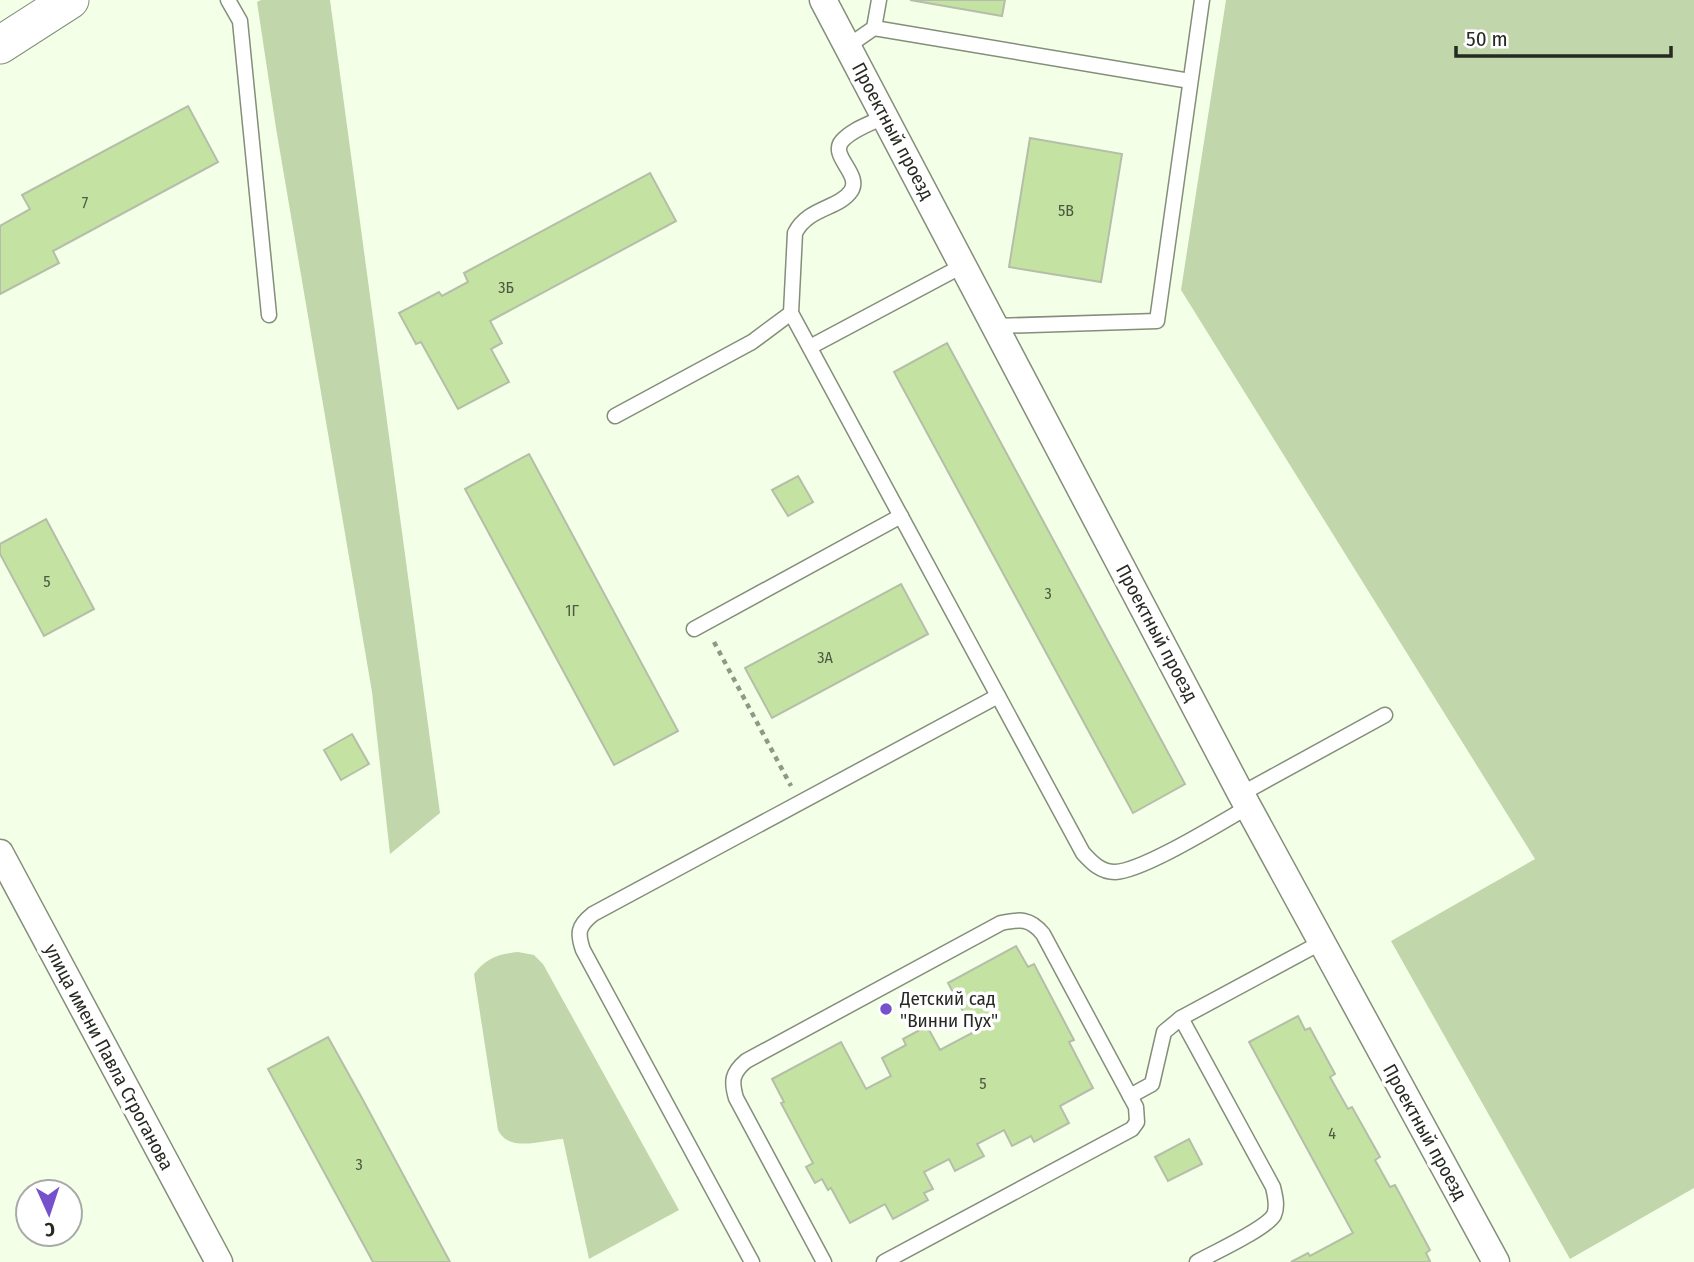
<svg xmlns="http://www.w3.org/2000/svg" width="1694" height="1262" font-family="'Fira Sans Condensed',sans-serif">
	<rect width="100%" height="100%" fill="#f4ffe8"/>
	<g fill="#c1d6aa">
		<polygon points="261,0 330,0 440,813 390,854 372,692 276,128 257,2"/>
		<polygon points="1226,0 1694,0 1694,1188 1570,1259 1391,941 1535,859 1181,290"/>
		<path d="M518 952 534 955 543 964 679 1210 589 1259 563 1139C542 1140 509 1153 498 1130L474 974C486 958 499 954 518 952Z"/>
	</g>
	<g fill="#c4e3a2" stroke="#b4bea9" stroke-width="2">
		<polygon points="910,0 1005,0 1002,16"/>
		<polygon points="188,106 218,162 53,251 59,263 0,294 0,226 30,209 22,195"/>
		<polygon points="1030,138 1122,154 1101,282 1009,267"/>
		<polygon points="650,173 676,221 490,321 502,343 491,349 509,382 458,409 421,342 416,344 399,313 439,292 442,296 468,282 464,273"/>
		<polygon points="947,343 1185,784 1133,813 894,372"/>
		<polygon points="529,454 678,731 614,765 465,489"/>
		<polygon points="798,476 813,502 788,516 772,490"/>
		<polygon points="46,519 94,609 44,636 0,554 0,544"/>
		<polygon points="901,584 928,634 772,718 745,668"/>
		<polygon points="352,734 369,764 341,780 324,750"/>
		<polygon points="1016,946 1028,967 1034,964 1074,1040 1069,1042 1093,1088 1060,1106 1069,1123 1034,1142 1031,1136 1012,1146 1004,1130 977,1144 984,1156 955,1171 949,1159 924,1172 933,1189 924,1193 928,1200 893,1219 885,1204 850,1223 831,1188 828,1190 822,1179 815,1183 806,1167 813,1163 781,1103 784,1102 772,1079 841,1042 866,1089 891,1076 882,1058 906,1045 903,1039 927,1026 940,1050 974,1032 948,983"/>
		<polygon points="1298,1016 1305,1030 1310,1028 1335,1074 1330,1077 1348,1109 1352,1107 1380,1157 1375,1160 1390,1187 1395,1185 1430,1250 1426,1253 1430,1261 1428,1262 1291,1262 1308,1253 1310,1256 1353,1233 1249,1042"/>
		<polygon points="328,1037 363,1100 450,1262 373,1262 268,1069"/>
		<polygon points="1189,1139 1202,1164 1168,1181 1155,1157"/>
	</g>
	<g fill="none" stroke-linecap="round" stroke-linejoin="round">
		<defs>
			<g id="lane">
				<polyline points="228,0 240,21 269,315"/>
				<polyline points="874,28 879,0"/>
				<polyline points="848,46 874,28 1190,81"/>
				<path d="M885 116C873 123 852 129 842 141 829 156 862 174 851 191 839 209 808 207 795 233L791 313 1083 853C1092 863 1101 872 1115 872 1143 871 1220 823 1248 807"/>
				<polyline points="996,326 1157,321 1202,0"/>
				<polyline points="810,347 964,265"/>
				<polyline points="615,416 752,342 791,313"/>
				<polyline points="694,629 901,516"/>
				<polyline points="1241,794 1385,715"/>
				<polyline points="1130,1096 1152,1084 1164,1032 1181,1018"/>
				<path d="M752 1262 583 950C577 933 578 926 593 914L998 696"/>
				<path d="M824 1262 736 1098C731 1081 732 1073 746 1061L1001 923C1020 919 1030 918 1043 934L1136 1107 1137 1122 1132 1129 884 1262"/>
				<path d="M1197 1262C1213 1253 1266 1229 1274 1215 1278 1206 1275 1196 1273 1187L1181 1018 1322 942"/>
			</g>
			<g id="street">
				<polyline points="823,0 1241,794 1496,1262"/>
				<polyline points="0,853 219,1262"/>
			</g>
			<polyline id="secondary" points="0,45 70,0"/>
		</defs>
		<use href="#lane" stroke="#848e7a" stroke-width="17"/>
		<use href="#street" stroke="#848e7a" stroke-width="29"/>
		<use href="#secondary" stroke="#848e7a" stroke-width="39"/>
		<polyline stroke="#909888" stroke-width="4.5" stroke-dasharray="5 5" stroke-linecap="butt" points="714,642 791,786"/>
		<use href="#lane" stroke="#fff" stroke-width="14"/>
		<use href="#street" stroke="#fff" stroke-width="26"/>
		<use href="#secondary" stroke="#fff" stroke-width="37"/>
	</g>
	<circle fill="#7552cb" stroke="#fff" stroke-width="2.5" cx="886" cy="1009" r="7"/>
	<g text-anchor="middle" dominant-baseline="central" stroke-width="7" stroke-linejoin="round" paint-order="stroke">
		<g font-size="16" fill="#4e5842">
			<text x="85" y="202">7</text>
			<text x="1066" y="210">5В</text>
			<text x="506" y="287">3Б</text>
			<text x="47" y="581">5</text>
			<text x="1048" y="593">3</text>
			<text x="572" y="610">1Г</text>
			<text x="825" y="657">3А</text>
			<text x="983" y="1083">5</text>
			<text x="1332" y="1133">4</text>
			<text x="359" y="1164">3</text>
		</g>
		<g font-size="19" fill="#262a22" stroke="#fff">
			<text transform="translate(893 131) rotate(62)">Проектный проезд</text>
			<text transform="translate(1157 633) rotate(62)">Проектный проезд</text>
			<text transform="translate(109 1057) rotate(62)">улица имени Павла Строганова</text>
			<text transform="translate(1425 1132) rotate(61)">Проектный проезд</text>
		</g>
		<g font-size="19" fill="#262a22" stroke="#fff" text-anchor="start">
			<text x="900" y="998">Детский сад<tspan x="900" dy="22">"Винни Пух"</tspan></text>
		</g>
	</g>
	<g transform="translate(49 1213) rotate(177)"><circle r="33" fill="#ffffff" stroke="#a8aaa7" stroke-width="2"/>
	<path d="M0-5L12 26L0 18L-12 26Z" fill="#7552cb"/>
	<text y="-10" font-size="19" font-weight="bold" text-anchor="middle" fill="#262a22">С</text>
	</g>
	<path d="M1456 46v10h215v-10" fill="none" stroke="#262a22" stroke-width="3.5"/>
	<text x="1466" y="46" font-size="21" fill="#262a22" stroke="#ffffff" stroke-width="5" paint-order="stroke">50 m</text>
</svg>
